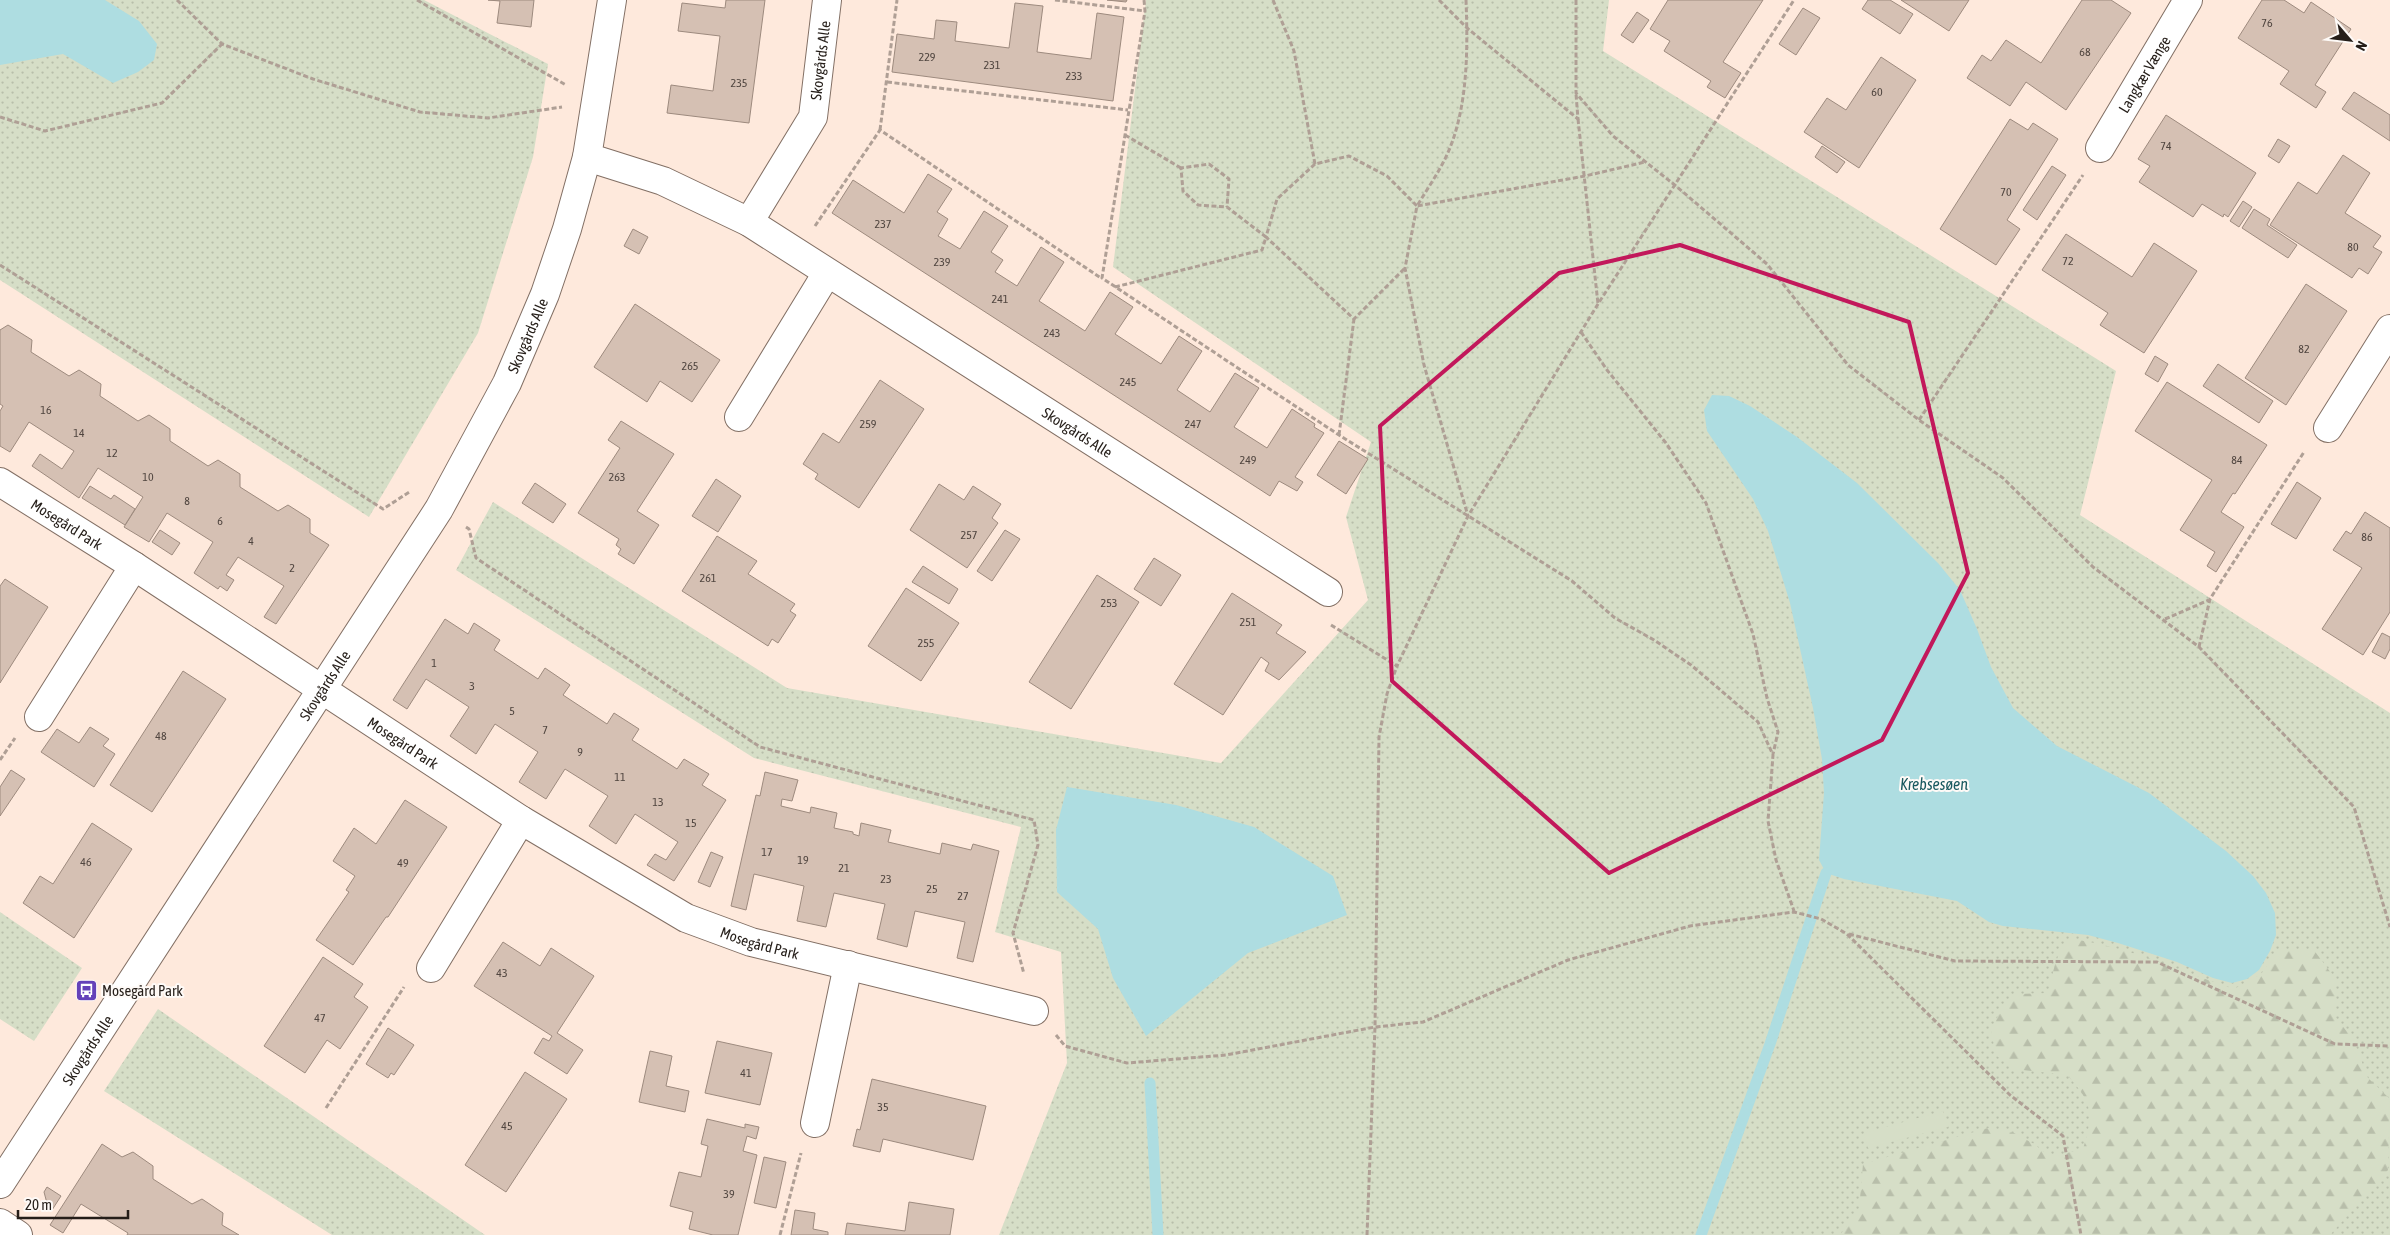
<svg xmlns="http://www.w3.org/2000/svg" width="2390" height="1235" font-family="'Asap Condensed',sans-serif">
	<defs>
		<pattern id="grass-dots" width="8" height="8" patternUnits="userSpaceOnUse" patternTransform="scale(1.25)"><rect width="8" height="8" fill="#d6dec7"/><path d="M2 2h.1M6 6h.1" fill="none" stroke="#b8beaa" stroke-width="1.8" stroke-linecap="round"/></pattern>
		<pattern id="forest-firs" width="22" height="20" patternUnits="userSpaceOnUse" patternTransform="scale(1.25)"><rect width="22" height="20" fill="#d6dec7"/><path d="M5 1l3.5 6h-7zM16 11l3.5 6h-7z" fill="#b8beaa"/></pattern>
	</defs>
	<rect width="100%" height="100%" fill="#fee9dc"/>
	<g fill="url(#grass-dots)">
		<polygon points="0,0 424,0 548,64 533,157 478,333 369,517 0,280"/>
		<polygon points="1146,0 1609,0 1603,51 2116,371 2080,515 2390,713 2390,1235 999,1235 1067,1063 1061,952 995,932 1021,827 754,758 456,570 493,502 787,688 1221,763 1368,600 1346,517 1371,442 1113,267"/>
		<polygon points="0,912 82,968 34,1041 0,1019"/>
		<polygon points="158,1009 485,1235 332,1235 104,1091"/>
	</g>
	<path fill="url(#forest-firs)" d="M2072 939C2129 947 2180 971 2234 989L2261 974 2278 951 2313 949 2334 977 2336 1018 2353 1039 2368 1078 2390 1099 2388 1170 2330 1235H1840L1859 1210 1863 1164 1988 1128 2014 1133 2034 1144 2050 1157 2083 1149C2094 1113 2093 1103 2067 1075L2014 1069 1997 1056 1991 1033 1999 1013 2018 994 2049 993C2053 973 2055 951 2072 939Z"/>
	<polygon fill="#d6dec7" points="1943,1111 1948,1127 1868,1148 1864,1133"/>
	<g fill="#aedde1">
		<polygon points="0,0 105,0 139,21 157,44 154,60 138,72 113,83 63,54 0,65"/>
		<polygon points="1712,395 1729,396 1750,406 1797,437 1857,483 1938,563 1960,590 1977,629 1991,667 2013,708 2057,746 2149,793 2226,851 2253,876 2266,893 2275,913 2276,935 2270,951 2259,970 2247,979 2232,983 2213,978 2177,962 2118,943 2088,935 2003,926 1989,922 1957,901 1844,879 1826,873 1819,860 1824,793 1822,759 1813,708 1790,603 1768,531 1753,499 1707,431 1704,410"/>
		<polygon points="1067,787 1176,805 1254,827 1333,876 1347,915 1248,953 1146,1036 1113,978 1098,929 1057,892 1056,830"/>
	</g>
	<g fill="none" stroke-linecap="round" stroke-linejoin="round">
		<g stroke="#aedde1" stroke-width="11">
			<polyline points="1150,1083 1158,1235"/>
			<polyline points="1701,1235 1770,1044 1826,873"/>
		</g>
	</g>
	<g fill="#d5c0b3" stroke="#9d8a7e">
		<polygon points="488,0 534,0 531,27 497,23 500,1"/>
		<polygon points="726,0 765,0 749,123 667,113 671,85 713,91 720,36 678,31 682,3 725,8"/>
		<polygon points="1107,0 1127,0 1126,2"/>
		<polygon points="1668,0 1763,0 1723,62 1741,73 1725,98 1707,87 1711,81 1664,51 1670,41 1650,29"/>
		<polygon points="1868,0 1890,0 1913,14 1900,34 1862,9"/>
		<polygon points="1901,0 1969,0 1949,31"/>
		<polygon points="2082,0 2111,0 2131,13 2066,110 2026,82 2010,106 1967,78 1982,55 1991,61 2006,40 2041,63"/>
		<polygon points="2262,0 2284,0 2304,13 2311,2 2351,29 2315,85 2326,92 2316,108 2280,84 2289,71 2238,38"/>
		<polygon points="1015,3 1043,6 1037,52 1091,59 1097,13 1124,17 1113,101 892,72 897,34 934,39 936,20 957,22 955,41 1009,48"/>
		<polygon points="1803,8 1820,18 1796,55 1779,44"/>
		<polygon points="1637,12 1649,20 1633,43 1621,35"/>
		<polygon points="1881,57 1916,80 1859,168 1804,132 1827,98 1846,110"/>
		<polygon points="2354,92 2390,115 2390,141 2342,109"/>
		<polygon points="2166,115 2256,173 2228,217 2224,214 2223,217 2202,204 2193,217 2139,182 2150,166 2138,159"/>
		<polygon points="2010,119 2028,130 2033,123 2058,139 2007,220 2020,229 1996,265 1940,229"/>
		<polygon points="2278,139 2290,146 2279,163 2268,156"/>
		<polygon points="1822,146 1845,162 1837,173 1815,157"/>
		<polygon points="2343,155 2370,173 2345,213 2381,236 2373,247 2382,252 2368,274 2359,268 2352,278 2270,225 2298,182 2317,194"/>
		<polygon points="2052,166 2066,175 2037,220 2023,210"/>
		<polygon points="928,174 952,189 937,212 948,219 938,236 960,249 984,211 1008,226 991,252 1003,260 995,272 1017,286 1041,247 1064,262 1039,301 1085,331 1110,292 1133,307 1115,334 1161,364 1179,336 1202,351 1177,390 1210,412 1235,373 1259,388 1234,427 1267,448 1292,409 1315,424 1314,427 1324,433 1295,477 1303,482 1297,491 1279,481 1270,496 832,213 853,180 904,213"/>
		<polygon points="2243,201 2252,207 2239,227 2230,221"/>
		<polygon points="2254,209 2270,219 2267,225 2297,245 2288,258 2242,228"/>
		<polygon points="633,229 648,237 639,254 624,246"/>
		<polygon points="2066,234 2132,277 2154,243 2197,271 2144,353 2100,325 2108,313 2042,270"/>
		<polygon points="2306,284 2347,311 2286,405 2245,378"/>
		<polygon points="635,304 720,360 692,402 660,381 647,402 594,367"/>
		<polygon points="8,325 32,340 31,352 69,376 79,370 101,384 100,396 138,421 149,415 170,429 170,441 208,466 218,460 240,474 240,487 278,511 288,505 310,519 310,533 329,545 276,624 264,617 284,586 238,557 226,575 234,580 227,591 220,586 218,589 194,573 213,542 167,513 149,542 124,527 143,497 98,468 79,498 32,466 40,454 62,469 74,451 29,422 10,452 0,446 0,411 3,406 0,404 0,330"/>
		<polygon points="2155,356 2168,364 2158,382 2145,374"/>
		<polygon points="2218,364 2273,401 2259,423 2203,386"/>
		<polygon points="880,380 924,409 859,508 815,479 818,474 803,464 823,433 839,443"/>
		<polygon points="2167,382 2267,445 2235,494 2233,493 2221,512 2244,527 2216,572 2207,566 2215,552 2180,530 2212,480 2135,431"/>
		<polygon points="621,421 674,454 637,511 659,525 634,564 618,554 621,549 616,545 619,539 578,513 620,448 608,440"/>
		<polygon points="1339,441 1368,459 1346,494 1317,475"/>
		<polygon points="716,479 741,496 718,532 692,516"/>
		<polygon points="2297,482 2321,498 2296,539 2271,524"/>
		<polygon points="535,483 566,504 553,523 522,503"/>
		<polygon points="939,484 964,500 973,486 1001,504 992,518 998,523 967,568 910,530"/>
		<polygon points="90,486 111,499 114,495 135,509 125,525 82,498"/>
		<polygon points="2365,512 2390,528 2390,612 2363,655 2322,629 2362,568 2333,550 2346,531 2351,534"/>
		<polygon points="160,530 180,543 172,555 152,542"/>
		<polygon points="1005,530 1020,539 992,581 977,571"/>
		<polygon points="717,536 757,561 748,574 795,604 790,611 796,615 778,643 772,639 768,646 682,591"/>
		<polygon points="1154,558 1181,575 1161,606 1134,589"/>
		<polygon points="923,566 958,589 949,604 912,582"/>
		<polygon points="1097,575 1139,602 1071,709 1029,682"/>
		<polygon points="5,579 48,607 0,683 0,586"/>
		<polygon points="906,588 959,623 921,681 868,646"/>
		<polygon points="1232,593 1282,625 1276,633 1306,652 1279,680 1265,671 1269,663 1261,657 1223,715 1174,684"/>
		<polygon points="445,619 468,634 474,623 500,640 494,650 538,679 545,668 570,685 563,695 607,724 614,713 639,729 632,740 677,769 684,759 709,774 702,785 726,800 674,881 647,865 655,854 666,860 678,842 635,814 616,844 589,826 608,796 565,769 546,799 519,782 538,752 495,724 476,754 450,736 469,707 426,679 407,709 393,700"/>
		<polygon points="2382,633 2390,637 2390,649 2385,659 2372,652"/>
		<polygon points="183,671 226,699 152,812 110,785"/>
		<polygon points="90,727 109,739 103,746 115,754 94,787 41,752 57,729 79,743"/>
		<polygon points="11,770 25,779 0,816 0,787"/>
		<polygon points="765,772 798,780 792,801 782,799 781,806 810,813 811,807 837,813 834,828 853,832 853,834 859,836 861,823 891,830 888,842 940,854 942,843 971,850 973,844 999,851 973,962 957,958 965,922 915,911 907,947 877,939 885,904 834,893 826,927 797,921 804,886 754,874 746,910 731,906 756,795 760,796"/>
		<polygon points="405,800 447,827 388,917 386,917 353,965 316,940 349,892 346,890 355,876 333,861 354,828 376,844"/>
		<polygon points="92,823 132,849 74,938 23,903 40,876 53,884"/>
		<polygon points="711,852 723,857 710,887 698,882"/>
		<polygon points="503,942 540,966 551,948 594,976 557,1033 583,1050 567,1074 534,1053 543,1038 549,1041 552,1036 474,986"/>
		<polygon points="323,957 363,984 354,997 368,1007 340,1049 327,1040 305,1073 264,1046"/>
		<polygon points="388,1028 414,1045 394,1075 391,1073 388,1078 366,1064"/>
		<polygon points="717,1041 772,1053 760,1105 705,1093"/>
		<polygon points="650,1051 672,1056 666,1086 689,1091 685,1112 639,1102"/>
		<polygon points="525,1072 567,1099 506,1192 465,1165"/>
		<polygon points="872,1079 986,1106 973,1160 883,1139 880,1152 853,1146 857,1129 860,1130"/>
		<polygon points="707,1119 745,1128 745,1124 759,1127 756,1139 747,1136 743,1151 757,1155 738,1235 713,1235 689,1229 693,1212 670,1206 679,1172 701,1177 708,1146 701,1144"/>
		<polygon points="102,1144 122,1157 133,1152 153,1166 153,1179 192,1204 202,1199 223,1213 222,1225 239,1235 127,1235 128,1233 81,1204 63,1233 50,1225"/>
		<polygon points="764,1157 786,1162 776,1208 754,1203"/>
		<polygon points="47,1187 61,1196 52,1210 48,1207 44,1192"/>
		<polygon points="909,1202 954,1209 950,1235 845,1235 847,1223 905,1231"/>
		<polygon points="795,1210 815,1213 813,1229 828,1232 828,1235 791,1235"/>
	</g>
	<g fill="none" stroke-linecap="round" stroke-linejoin="round">
		<defs>
			<g id="minor">
				<path id="s1" d="M2100 148 2188 0"/>
				<path id="s2" d="M587 157 663 181 749 222 1328 592"/>
				<path id="s3" d="M749 222 813 117 827 0"/>
				<polyline points="739,417 827,273"/>
				<polyline points="2328,428 2390,329"/>
				<path id="s4" d="M0 482 134 566 521 820 686 918 751 942 1034 1011"/>
				<polyline points="39,717 134,566"/>
				<polyline points="431,968 521,820"/>
				<polyline points="815,1123 848,965"/>
				<path id="s5" d="M0 1184 439 509 507 383 545 294 567 229 587 157 612 0"/>
				<polyline points="0,1223 18,1235"/>
			</g>
		</defs>
		<use href="#minor" stroke="#826f64" stroke-width="30"/>
		<g stroke="#af9f95" stroke-width="3" stroke-dasharray="5 2.5" stroke-linecap="butt">
			<polyline points="177,0 222,44 313,79 420,112 488,118 562,107"/>
			<polyline points="417,0 566,85"/>
			<polyline points="1055,0 1145,11"/>
			<polyline points="1144,0 1145,11 1102,278 1339,435 1572,581 1615,618 1654,640 1691,665 1758,722 1773,755 1768,821 1776,860 1794,911"/>
			<polyline points="1273,0 1294,51 1315,164 1349,156 1387,176 1417,206 1405,268 1424,365 1468,516"/>
			<polyline points="1439,0 1467,28 1578,119 1576,94"/>
			<path d="M1466 0C1468 52 1468 112 1445 159 1437 175 1426 191 1417 206L1585 176 1645 162"/>
			<polyline points="1576,0 1576,93 1613,136 1676,186 1767,264 1848,365 1919,420 2003,478 2093,567 2199,647 2354,807 2390,927"/>
			<polyline points="887,82 1128,110"/>
			<polyline points="0,117 45,131 162,103 222,44"/>
			<polyline points="1578,119 1598,304"/>
			<polyline points="880,130 897,0"/>
			<polyline points="1125,135 1181,168"/>
			<polyline points="1315,164 1277,199 1266,237 1354,319 1405,268"/>
			<polyline points="815,226 880,130 1101,278"/>
			<polyline points="0,265 383,509 411,491"/>
			<polyline points="1115,287 1262,250 1266,237 1227,207 1198,205 1183,191 1181,168 1209,164 1229,179 1227,207"/>
			<polyline points="1581,332 1607,370 1666,443 1706,503 1753,634 1767,698 1778,732 1773,754"/>
			<polyline points="1919,420 2083,175"/>
			<polyline points="1339,435 1354,319"/>
			<polyline points="466,527 469,529 476,558 760,747 1034,820 1038,845 1013,933 1024,974"/>
			<polyline points="2165,619 2209,600"/>
			<polyline points="1331,625 1397,666 1468,516 1598,304 1794,0"/>
			<polyline points="2199,647 2210,599 2304,452"/>
			<polyline points="0,760 15,738"/>
			<polyline points="1849,934 1955,961 2157,962 2335,1044 2390,1046"/>
			<polyline points="1056,1035 1065,1046 1127,1063 1226,1055 1375,1027 1423,1022 1568,960 1690,926 1794,912 1821,919 1847,934 2010,1095 2063,1136 2081,1235"/>
			<polyline points="326,1108 404,987"/>
			<polyline points="780,1235 801,1153"/>
			<polyline points="1367,1235 1375,1027 1379,737 1387,694 1397,666"/>
		</g>
		<use href="#minor" stroke="#fff" stroke-width="28"/>
	</g>
	<path fill="none" stroke="#c2185b" stroke-width="4" stroke-linejoin="round" d="M1680 245 1909 322 1968 573 1882 740 1609 873 1392 681 1380 426 1559 273Z"/>
	<defs>
		<symbol id="bus-square" viewBox="-11 -11 22 22"><rect x="-9" y="-9" width="18" height="18" rx="4" fill="#6441b9" stroke="#fefaf7"/><path d="M-5-6H5V4H4V6H2V4H-2V6H-4V4H-5ZM-3.5-4V0h7V-4ZM-3.5 1.2v1.5H-2V1.2ZM2 1.2v1.5H3.5V1.2Z" fill="#fff"/></symbol>
	</defs>
	<g fill-rule="evenodd">
		<use href="#bus-square" x="74" y="978" width="25" height="25"/>
	</g>
	<g text-anchor="middle" dominant-baseline="central" stroke-width="4" stroke-linejoin="round" paint-order="stroke">
		<g font-size="12" fill="#514640">
			<text x="2267" y="23">76</text>
			<text x="2085" y="52">68</text>
			<text x="927" y="57">229</text>
			<text x="992" y="65">231</text>
			<text x="1074" y="76">233</text>
			<text x="739" y="83">235</text>
			<text x="1877" y="92">60</text>
			<text x="2166" y="146">74</text>
			<text x="2006" y="192">70</text>
			<text x="883" y="224">237</text>
			<text x="2353" y="247">80</text>
			<text x="2068" y="261">72</text>
			<text x="942" y="262">239</text>
			<text x="1000" y="299">241</text>
			<text x="1052" y="333">243</text>
			<text x="2304" y="349">82</text>
			<text x="690" y="366">265</text>
			<text x="1128" y="382">245</text>
			<text x="46" y="410">16</text>
			<text x="868" y="424">259</text>
			<text x="1193" y="424">247</text>
			<text x="79" y="433">14</text>
			<text x="112" y="453">12</text>
			<text x="1248" y="460">249</text>
			<text x="2237" y="460">84</text>
			<text x="148" y="477">10</text>
			<text x="617" y="477">263</text>
			<text x="187" y="501">8</text>
			<text x="220" y="521">6</text>
			<text x="969" y="535">257</text>
			<text x="2367" y="537">86</text>
			<text x="251" y="541">4</text>
			<text x="292" y="568">2</text>
			<text x="708" y="578">261</text>
			<text x="1109" y="603">253</text>
			<text x="1248" y="622">251</text>
			<text x="926" y="643">255</text>
			<text x="434" y="663">1</text>
			<text x="472" y="686">3</text>
			<text x="512" y="711">5</text>
			<text x="545" y="730">7</text>
			<text x="161" y="736">48</text>
			<text x="580" y="752">9</text>
			<text x="620" y="777">11</text>
			<text x="658" y="802">13</text>
			<text x="691" y="823">15</text>
			<text x="767" y="852">17</text>
			<text x="803" y="860">19</text>
			<text x="86" y="862">46</text>
			<text x="403" y="863">49</text>
			<text x="844" y="868">21</text>
			<text x="886" y="879">23</text>
			<text x="932" y="889">25</text>
			<text x="963" y="896">27</text>
			<text x="502" y="973">43</text>
			<text x="320" y="1018">47</text>
			<text x="746" y="1073">41</text>
			<text x="883" y="1107">35</text>
			<text x="507" y="1126">45</text>
			<text x="729" y="1194">39</text>
		</g>
		<g font-size="15" fill="#251e19" stroke="#fefaf7">
			<text stroke="none"><textPath href="#s3" startOffset="180">Skovgårds Alle</textPath></text>
			<text stroke="none"><textPath href="#s1" startOffset="86">Langkær Vænge</textPath></text>
			<text stroke="none"><textPath href="#s5" startOffset="1000">Skovgårds Alle</textPath></text>
			<text stroke="none"><textPath href="#s2" startOffset="565">Skovgårds Alle</textPath></text>
			<text stroke="none"><textPath href="#s4" startOffset="79">Mosegård Park</textPath></text>
			<text stroke="none"><textPath href="#s5" startOffset="595">Skovgårds Alle</textPath></text>
			<text stroke="none"><textPath href="#s4" startOffset="480">Mosegård Park</textPath></text>
			<text stroke="none"><textPath href="#s4" startOffset="891">Mosegård Park</textPath></text>
			<text stroke="none"><textPath href="#s5" startOffset="160">Skovgårds Alle</textPath></text>
		</g>
		<g font-size="15" fill="#251e19" stroke="#fefaf7" text-anchor="start">
			<text x="102" y="990">Mosegård Park</text>
		</g>
		<g font-size="16" font-style="italic" fill="#18585e" stroke="#fefaf7">
			<text x="1934" y="784">Krebsesøen</text>
		</g>
	</g>
	<g transform="translate(2350 40) rotate(118)" stroke="#fefaf7" stroke-width="4" paint-order="stroke">
	<path d="M0-4L9 19L0 12L-9 19Z" fill="#251e19"/>
	<text y="-8" font-size="14" font-weight="bold" text-anchor="middle" fill="#251e19">N</text>
	</g>
	<path d="M18 1210v8h110v-8" fill="none" stroke="#251e19" stroke-width="2.5"/>
	<text x="25" y="1210" font-size="15" fill="#251e19" stroke="#fefaf7" stroke-width="4" paint-order="stroke">20 m</text>
</svg>
